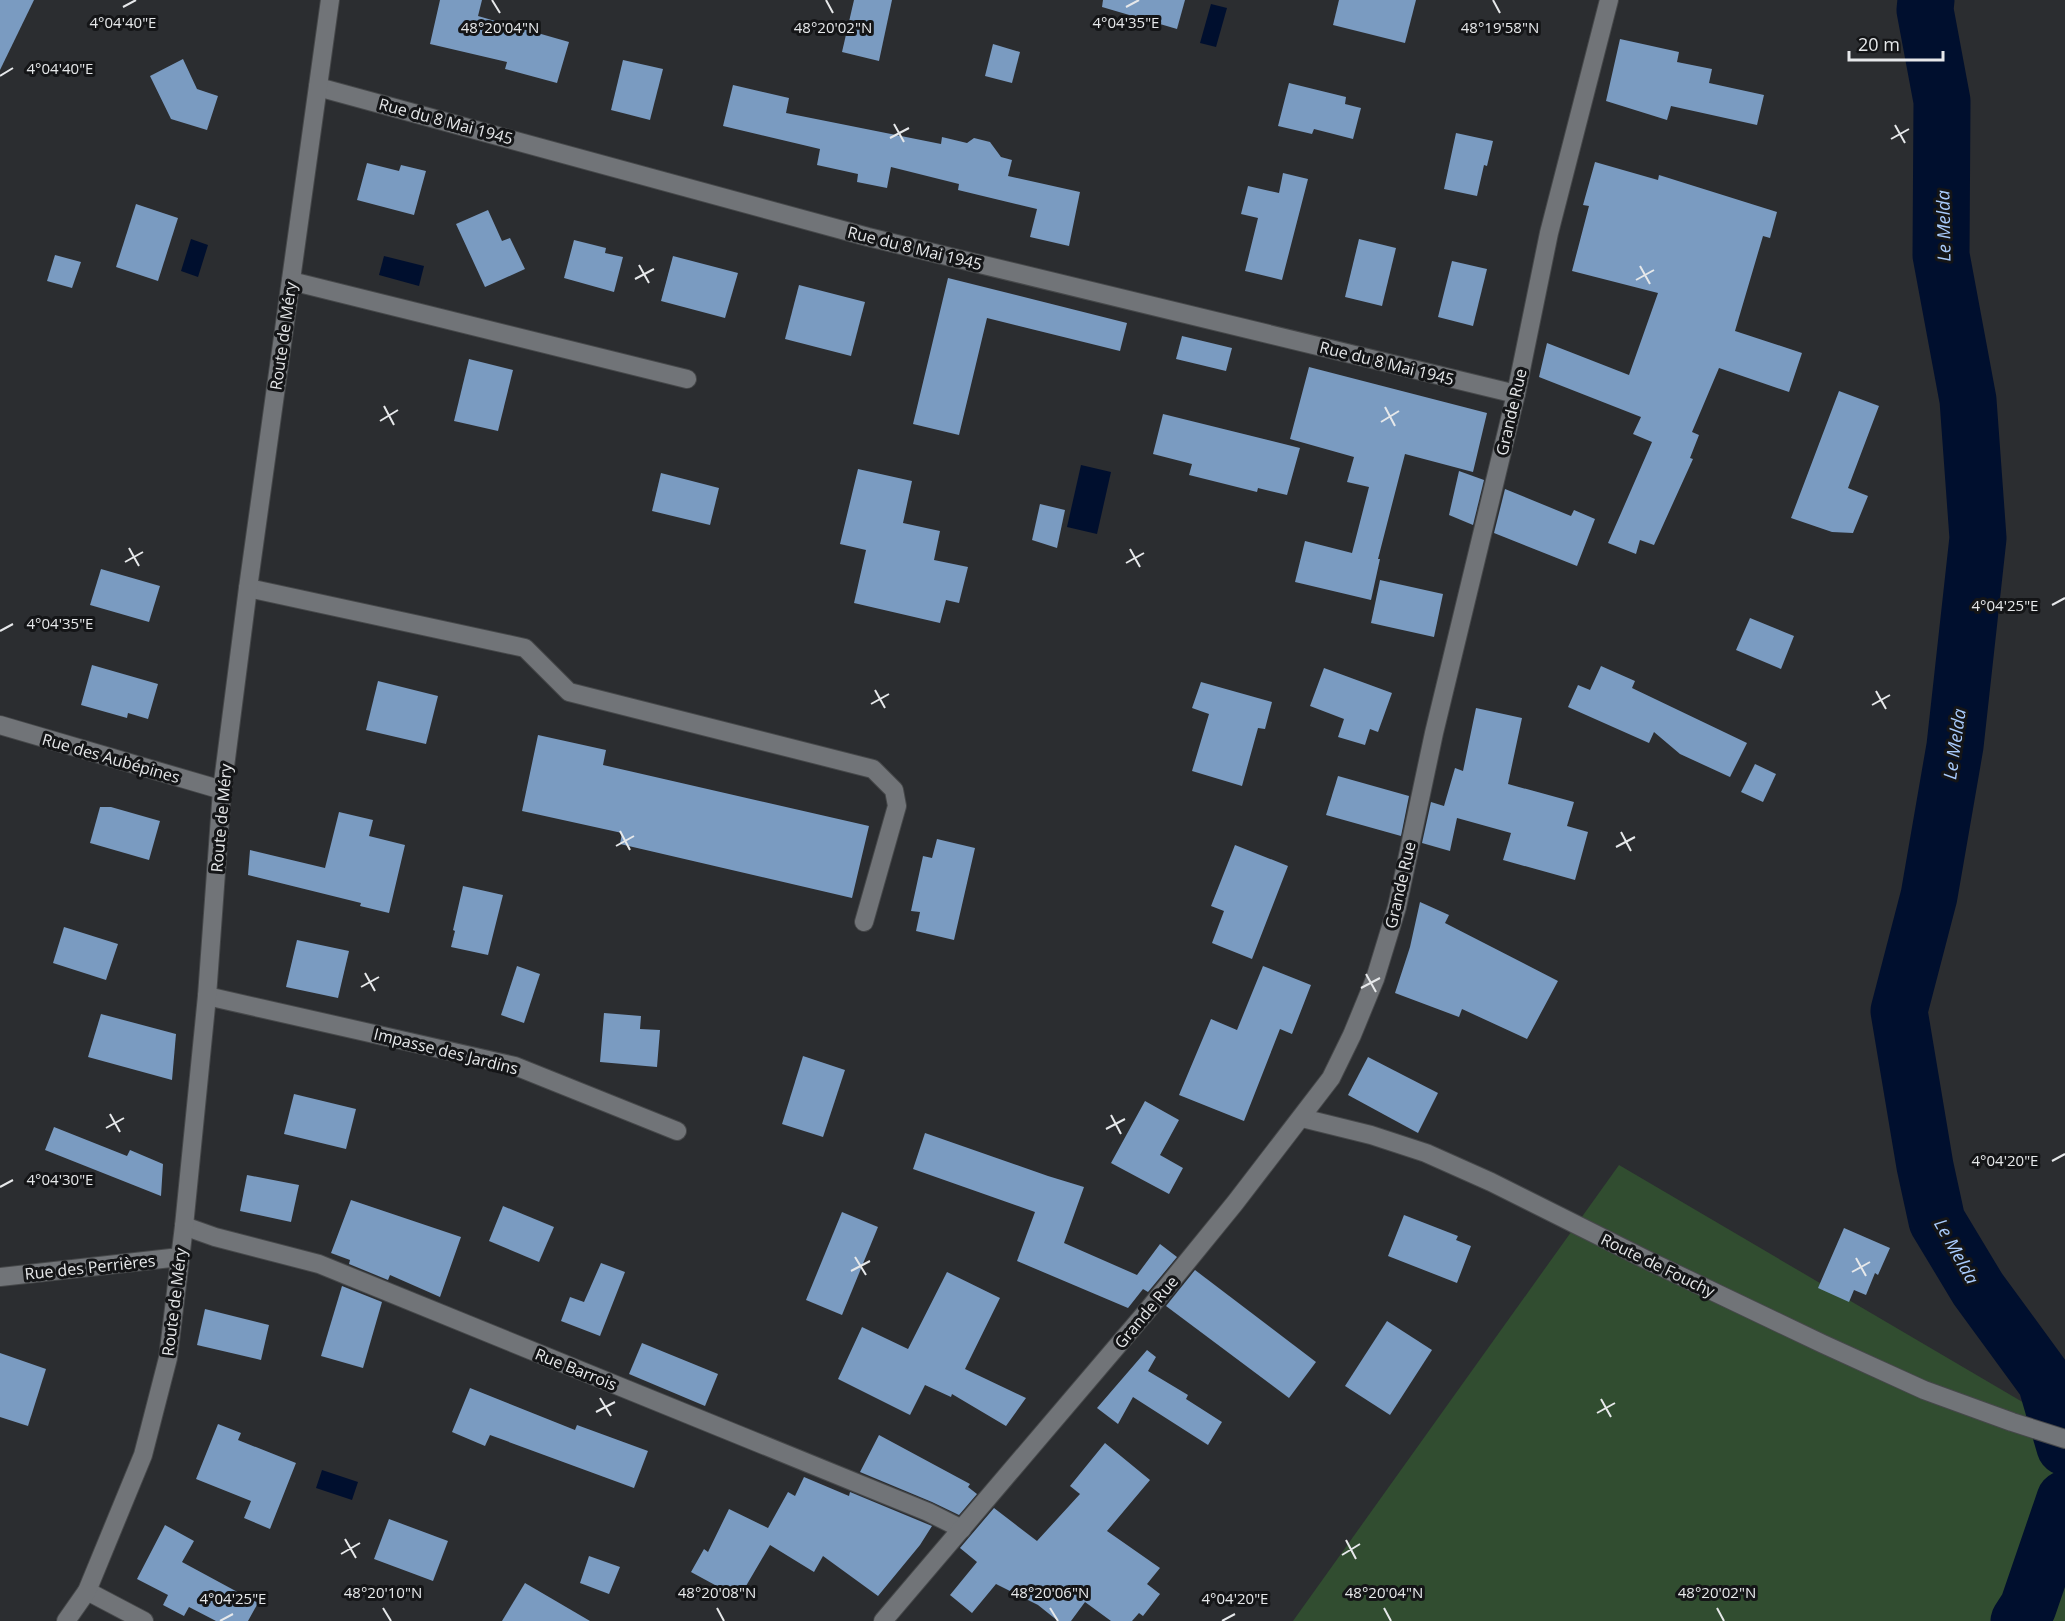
<svg xmlns="http://www.w3.org/2000/svg" width="2065" height="1621" font-family="'Open Sans',sans-serif">
	<rect width="100%" height="100%" fill="#2b2d30"/>
	<polygon fill="#314d30" points="1619,1165 2065,1427 2065,1621 1293,1621"/>
	<g fill="#000f2e">
		<polygon points="1211,4 1227,8 1216,47 1200,43"/>
		<polygon points="191,239 208,245 198,277 181,271"/>
		<polygon points="384,256 424,266 419,286 379,275"/>
		<polygon points="1081,465 1111,472 1097,534 1067,527"/>
		<polygon points="322,1470 358,1482 352,1500 316,1488"/>
	</g>
	<g fill="none" stroke-linecap="round" stroke-linejoin="round">
		<g stroke="#000f2e" stroke-width="57">
			<polyline points="1926,0 1925,10 1942,101 1941,255 1968,400 1978,538 1955,746 1929,896 1899,1011 1925,1166 1937,1221 1978,1289 2046,1382 2065,1447"/>
			<polyline points="2019,1621 2028,1607 2065,1499"/>
		</g>
	</g>
	<g fill="#7a9bc1">
		<polygon points="0,0 34,0 0,70"/>
		<polygon points="440,0 482,0 478,16 569,42 557,83 505,69 507,62 430,44"/>
		<polygon points="854,0 892,0 879,61 842,52"/>
		<polygon points="1103,0 1185,0 1177,29 1102,7"/>
		<polygon points="1339,0 1416,0 1405,43 1333,25"/>
		<polygon points="1620,39 1679,52 1677,62 1712,69 1709,83 1764,95 1757,125 1671,106 1667,120 1606,101"/>
		<polygon points="993,44 1020,52 1012,83 985,76"/>
		<polygon points="183,59 197,89 218,96 207,130 171,119 150,76"/>
		<polygon points="623,60 663,69 650,120 611,110"/>
		<polygon points="1289,83 1346,97 1345,104 1361,108 1353,139 1314,129 1312,134 1278,126"/>
		<polygon points="733,85 789,98 786,113 941,144 942,137 967,143 974,138 990,142 1001,157 1012,160 1008,176 1080,192 1069,246 1030,237 1037,209 958,190 959,184 891,167 887,188 857,182 858,174 817,165 820,149 723,126"/>
		<polygon points="1456,133 1493,141 1487,166 1484,165 1477,196 1444,189"/>
		<polygon points="1595,162 1658,180 1659,175 1777,212 1770,238 1763,236 1735,331 1802,353 1789,392 1719,368 1692,432 1699,435 1690,458 1693,459 1654,545 1640,540 1636,554 1608,543 1652,442 1633,434 1641,417 1539,377 1547,343 1629,375 1658,293 1572,271 1589,206 1583,205"/>
		<polygon points="367,163 399,171 401,165 426,171 414,215 357,200"/>
		<polygon points="1283,173 1308,179 1282,280 1245,271 1258,218 1241,214 1248,186 1279,193"/>
		<polygon points="136,204 178,218 158,281 116,267"/>
		<polygon points="488,210 502,241 510,238 525,269 485,287 456,224"/>
		<polygon points="1359,239 1396,248 1382,306 1345,297"/>
		<polygon points="574,240 606,248 605,253 623,257 614,292 564,278"/>
		<polygon points="55,255 81,262 72,288 47,281"/>
		<polygon points="673,256 738,273 725,318 661,301"/>
		<polygon points="1452,261 1487,269 1473,326 1438,317"/>
		<polygon points="948,278 1127,323 1120,351 987,318 959,435 913,424"/>
		<polygon points="799,285 865,302 851,356 785,339"/>
		<polygon points="1182,336 1232,348 1226,371 1176,359"/>
		<polygon points="469,359 513,370 498,431 454,421"/>
		<polygon points="1309,367 1487,413 1473,472 1405,454 1378,559 1380,559 1371,600 1295,582 1305,541 1352,553 1369,487 1347,482 1354,457 1290,439"/>
		<polygon points="1839,391 1879,406 1848,488 1868,496 1853,533 1832,532 1791,518"/>
		<polygon points="1163,414 1300,448 1287,495 1258,488 1257,492 1189,475 1192,464 1153,454"/>
		<polygon points="858,469 912,481 903,523 940,531 934,560 968,567 959,603 946,600 940,623 854,603 866,550 840,544"/>
		<polygon points="1459,471 1484,480 1473,525 1449,515"/>
		<polygon points="661,473 719,488 710,525 652,511"/>
		<polygon points="1505,489 1571,516 1574,510 1595,519 1577,566 1494,533"/>
		<polygon points="1040,504 1065,510 1057,548 1032,540"/>
		<polygon points="101,569 160,586 149,622 90,605"/>
		<polygon points="1380,580 1443,594 1434,637 1371,623"/>
		<polygon points="1750,618 1794,636 1781,669 1736,650"/>
		<polygon points="92,665 158,684 148,719 128,713 127,718 81,705"/>
		<polygon points="1601,666 1635,681 1632,688 1747,743 1730,777 1680,754 1654,732 1649,743 1568,707 1578,685 1590,690"/>
		<polygon points="1324,668 1392,693 1378,732 1370,729 1365,745 1338,737 1344,719 1310,706"/>
		<polygon points="378,681 438,696 426,744 366,730"/>
		<polygon points="1201,682 1272,702 1265,729 1258,728 1242,786 1192,771 1209,714 1192,708"/>
		<polygon points="1476,708 1522,718 1508,784 1574,802 1567,826 1588,832 1575,880 1503,860 1511,833 1457,818 1450,851 1422,843 1431,802 1444,806 1455,768 1463,771"/>
		<polygon points="538,735 606,750 603,765 869,826 852,898 620,844 622,833 522,811"/>
		<polygon points="1755,764 1776,774 1763,802 1741,792"/>
		<polygon points="1338,776 1409,796 1401,836 1326,815"/>
		<polygon points="100,807 111,807 160,821 149,860 90,843"/>
		<polygon points="339,812 373,820 369,836 405,845 389,913 360,906 361,903 248,875 250,850 325,868"/>
		<polygon points="937,839 975,848 954,940 916,931 920,912 911,911 923,856 932,858"/>
		<polygon points="1235,845 1288,866 1252,959 1212,943 1224,911 1211,906"/>
		<polygon points="463,886 503,895 488,955 451,947 455,931 453,930"/>
		<polygon points="1420,902 1449,915 1445,923 1558,981 1527,1039 1462,1009 1459,1017 1395,993 1410,947"/>
		<polygon points="64,927 118,944 106,980 53,963"/>
		<polygon points="297,940 349,951 338,998 286,987"/>
		<polygon points="517,966 540,974 524,1023 501,1015"/>
		<polygon points="1263,966 1311,985 1292,1034 1280,1029 1244,1121 1179,1095 1211,1019 1237,1030"/>
		<polygon points="604,1013 641,1016 640,1029 660,1030 657,1067 600,1062"/>
		<polygon points="101,1014 176,1034 172,1080 88,1057"/>
		<polygon points="803,1056 845,1070 823,1137 782,1124"/>
		<polygon points="1368,1057 1438,1093 1418,1133 1348,1095"/>
		<polygon points="294,1094 356,1109 346,1149 284,1134"/>
		<polygon points="1145,1101 1179,1120 1160,1155 1183,1168 1169,1194 1111,1163"/>
		<polygon points="54,1127 127,1156 130,1150 163,1164 161,1196 45,1150"/>
		<polygon points="925,1133 1048,1176 1084,1187 1064,1243 1137,1275 1160,1244 1177,1257 1148,1292 1143,1289 1128,1308 1017,1261 1035,1212 913,1169"/>
		<polygon points="247,1175 299,1185 291,1222 240,1211"/>
		<polygon points="351,1200 461,1237 440,1297 390,1275 388,1280 349,1264 350,1260 331,1253"/>
		<polygon points="503,1206 554,1227 539,1262 489,1241"/>
		<polygon points="842,1212 878,1227 842,1315 806,1300"/>
		<polygon points="1404,1215 1458,1236 1456,1240 1471,1246 1457,1283 1388,1256"/>
		<polygon points="1844,1228 1890,1248 1878,1275 1875,1273 1866,1295 1854,1290 1849,1302 1818,1288"/>
		<polygon points="601,1263 625,1272 600,1336 561,1321 570,1297 584,1302"/>
		<polygon points="1195,1270 1316,1362 1289,1398 1166,1306"/>
		<polygon points="947,1272 1000,1298 965,1369 1026,1398 1006,1426 952,1394 951,1397 925,1385 910,1415 838,1379 862,1327 908,1349"/>
		<polygon points="342,1286 382,1302 363,1368 321,1356"/>
		<polygon points="205,1309 269,1325 261,1360 197,1345"/>
		<polygon points="1387,1321 1432,1350 1390,1415 1345,1386"/>
		<polygon points="642,1343 718,1374 705,1406 629,1374"/>
		<polygon points="1147,1350 1156,1357 1148,1371 1188,1395 1186,1399 1222,1422 1208,1445 1133,1397 1118,1424 1097,1408"/>
		<polygon points="0,1353 46,1369 28,1426 0,1417"/>
		<polygon points="470,1388 575,1430 577,1425 648,1451 634,1488 490,1435 485,1446 452,1432"/>
		<polygon points="218,1424 241,1433 238,1440 296,1463 270,1529 244,1518 251,1501 196,1479"/>
		<polygon points="879,1435 970,1484 968,1487 977,1494 959,1515 932,1502 860,1472"/>
		<polygon points="1105,1443 1150,1480 1107,1531 1160,1568 1147,1584 1160,1594 1143,1616 1139,1613 1132,1621 1111,1621 1085,1602 1071,1621 1058,1621 1038,1605 996,1584 972,1613 950,1595 977,1562 960,1548 994,1508 1037,1541 1080,1494 1070,1486"/>
		<polygon points="804,1477 849,1496 850,1492 932,1526 920,1545 878,1596 823,1556 814,1572 770,1545 739,1598 691,1572 704,1549 708,1552 729,1509 768,1528 788,1492 795,1496"/>
		<polygon points="389,1519 448,1541 433,1581 374,1559"/>
		<polygon points="165,1525 194,1541 182,1562 258,1603 248,1621 216,1621 189,1607 184,1616 163,1605 168,1595 137,1579"/>
		<polygon points="589,1556 620,1567 609,1594 580,1583"/>
		<polygon points="525,1583 590,1621 502,1621"/>
	</g>
	<g fill="none" stroke-linecap="round" stroke-linejoin="round">
		<defs>
			<g id="minor">
				<polyline points="318,87 868,237 1516,394"/>
				<polyline points="291,281 687,379"/>
				<polyline points="248,588 525,648 569,692 873,769 894,790 897,806 864,922"/>
				<polyline points="0,725 222,790"/>
				<polyline points="207,996 515,1066 677,1131"/>
				<polyline points="1302,1118 1371,1135 1426,1153 1491,1182 1645,1259 1823,1344 1924,1390 2012,1422 2065,1439"/>
				<polyline points="184,1226 215,1237 319,1264 928,1512 962,1529"/>
				<polyline points="0,1277 180,1257"/>
				<polyline points="87,1591 144,1621"/>
				<polyline points="66,1621 87,1591 143,1455 168,1358 184,1226 207,996 222,790 248,588 330,0"/>
				<polyline points="883,1621 1147,1311 1235,1203 1331,1078 1352,1035 1375,979 1397,907 1434,733 1516,394 1549,233 1609,0"/>
			</g>
		</defs>
		<use href="#minor" stroke="#46484a" stroke-width="20"/>
		<use href="#minor" stroke="#717478" stroke-width="18"/>
	</g>
	<path fill="none" stroke="#e6e8ea" stroke-width="2" d="M492 0 500 13M826 0 833 13M1493 0 1500 13M123 7 136 0M1126 7 1139 0M0 76 13 68M894 124 904 142M1895 125 1905 143M890 138 909 128M1891 139 1909 129M639 265 649 283M1640 266 1650 284M635 279 654 269M1636 280 1654 270M384 406 394 425M1385 407 1395 426M380 421 398 410M1381 422 1399 411M129 548 139 566M1130 549 1140 567M125 562 143 552M1126 563 1144 553M2052 605 2065 598M0 631 13 624M875 690 885 708M1876 691 1886 709M871 704 889 694M1872 705 1890 695M620 831 630 850M1621 832 1631 851M616 846 634 836M1616 847 1635 837M365 973 375 991M1366 974 1376 992M361 987 379 977M1361 988 1380 978M110 1114 120 1132M1111 1115 1121 1134M106 1128 124 1118M1106 1129 1125 1119M2052 1161 2065 1154M0 1187 13 1180M855 1257 866 1275M1856 1258 1866 1276M851 1271 870 1261M1852 1272 1870 1262M600 1398 611 1416M1601 1399 1611 1417M596 1412 615 1402M1597 1413 1615 1403M345 1539 356 1558M1346 1540 1356 1559M341 1554 360 1543M1342 1555 1360 1544M383 1608 391 1621M717 1608 724 1621M1050 1608 1058 1621M1384 1608 1391 1621M1717 1608 1724 1621M220 1621 233 1614M1222 1621 1235 1614"/>
	<g text-anchor="middle" dominant-baseline="central" stroke-width="6" stroke-linejoin="round" paint-order="stroke">
		<g font-size="16" fill="#e6e8ea" stroke="#141517">
			<text transform="translate(446 121) rotate(15)">Rue du 8 Mai 1945</text>
			<text transform="translate(915 248) rotate(14)">Rue du 8 Mai 1945</text>
			<text transform="translate(283 336) rotate(-82)">Route de Méry</text>
			<text transform="translate(1387 363) rotate(14)">Rue du 8 Mai 1945</text>
			<text transform="translate(1511 412) rotate(-77)">Grande Rue</text>
			<text transform="translate(111 758) rotate(16)">Rue des Aubépines</text>
			<text transform="translate(221 818) rotate(-85)">Route de Méry</text>
			<text transform="translate(1400 885) rotate(-77)">Grande Rue</text>
			<text transform="translate(446 1051) rotate(14)">Impasse des Jardins</text>
			<text transform="translate(1658 1265) rotate(26)">Route de Fouchy</text>
			<text transform="translate(90 1267) rotate(-6)">Rue des Perrières</text>
			<text transform="translate(174 1302) rotate(-83)">Route de Méry</text>
			<text transform="translate(1146 1312) rotate(-50)">Grande Rue</text>
			<text transform="translate(576 1369) rotate(22)">Rue Barrois</text>
		</g>
		<g font-size="18" font-style="italic" fill="#a9cbfc" stroke="#141517">
			<text transform="translate(1943 226) rotate(-91)">Le Melda</text>
			<text transform="translate(1954 744) rotate(-82)">Le Melda</text>
			<text transform="translate(1957 1251) rotate(61)">Le Melda</text>
		</g>
	</g>
	<g font-size="15" text-anchor="middle" fill="#e6e8ea" stroke="#141517" stroke-width="6" stroke-linejoin="round" paint-order="stroke">
		<text x="123" y="28">4°04'40"E</text>
		<text x="1126" y="28">4°04'35"E</text>
		<text x="1500" y="33">48°19'58"N</text>
		<text x="500" y="33">48°20'04"N</text>
		<text x="833" y="33">48°20'02"N</text>
		<text x="60" y="74">4°04'40"E</text>
		<text x="2005" y="611">4°04'25"E</text>
		<text x="60" y="629">4°04'35"E</text>
		<text x="2005" y="1166">4°04'20"E</text>
		<text x="60" y="1185">4°04'30"E</text>
		<text x="383" y="1598">48°20'10"N</text>
		<text x="717" y="1598">48°20'08"N</text>
		<text x="1050" y="1598">48°20'06"N</text>
		<text x="1384" y="1598">48°20'04"N</text>
		<text x="1717" y="1598">48°20'02"N</text>
		<text x="233" y="1604">4°04'25"E</text>
		<text x="1235" y="1604">4°04'20"E</text>
	</g>
	<path d="M1849 51v9h94v-9" fill="none" stroke="#e6e8ea" stroke-width="3"/>
	<text x="1858" y="51" font-size="18" fill="#e6e8ea" stroke="#141517" stroke-width="4.5" paint-order="stroke">20 m</text>
</svg>
